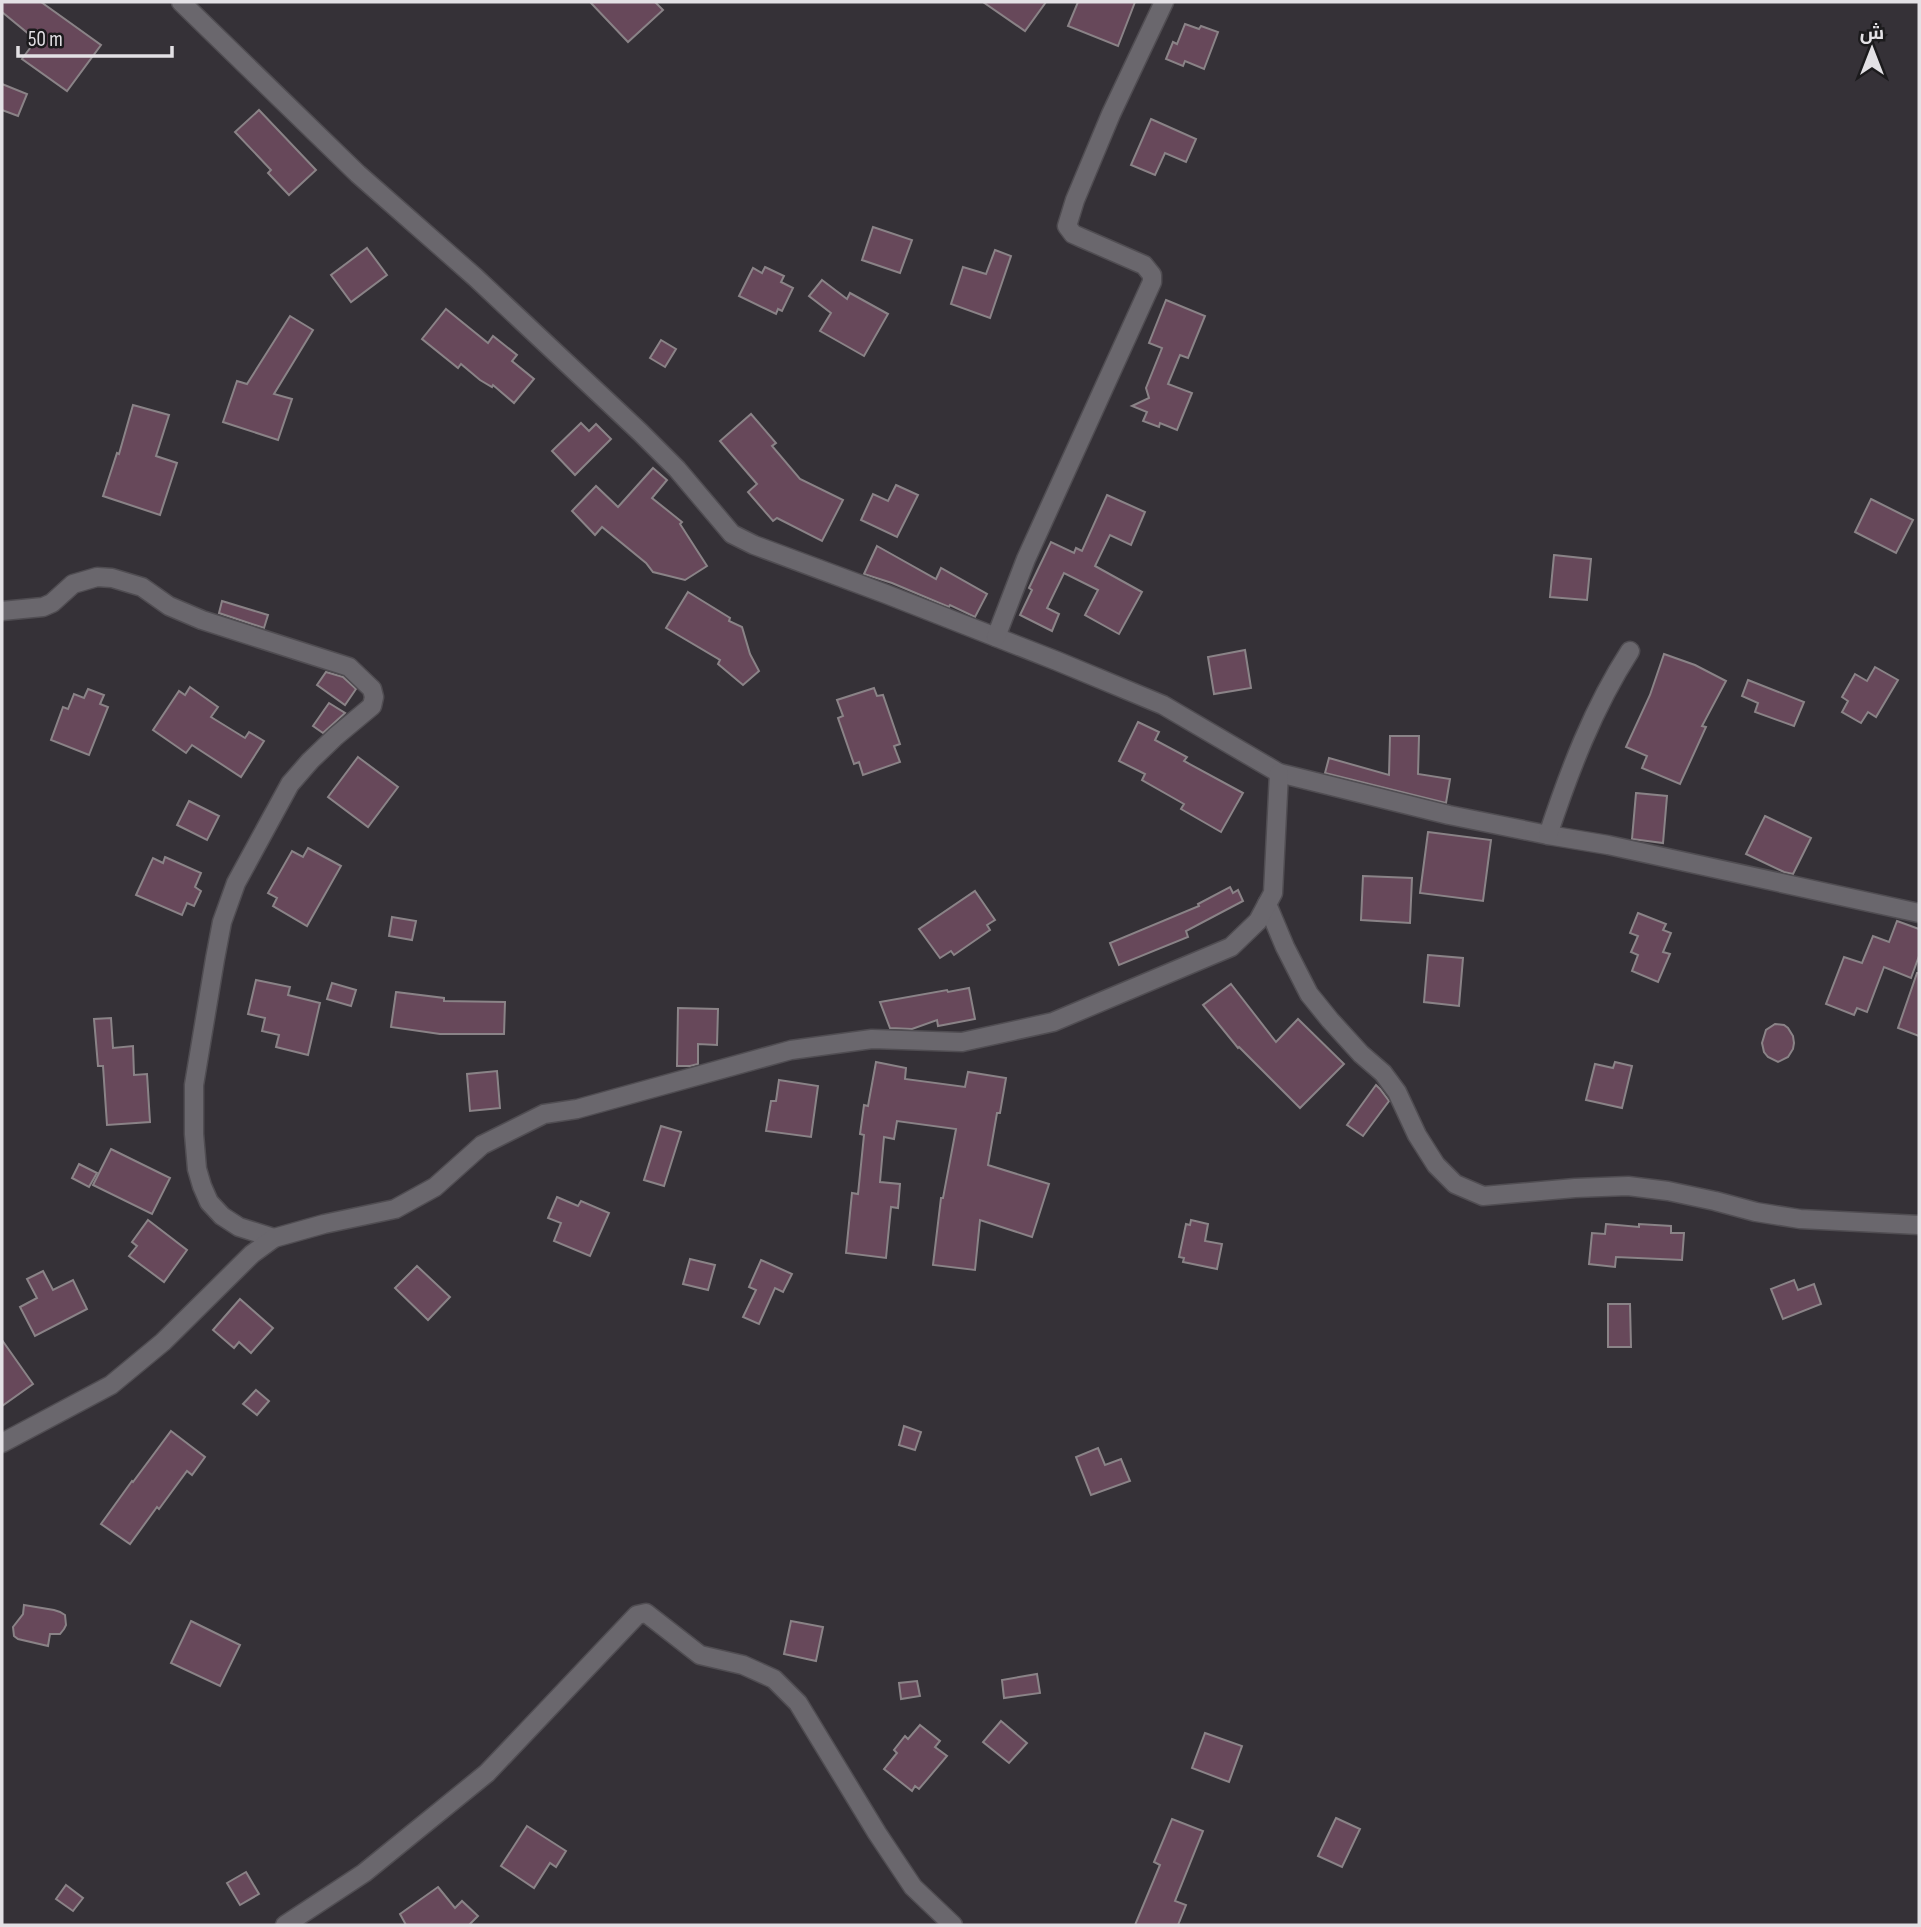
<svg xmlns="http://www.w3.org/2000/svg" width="1921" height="1927" font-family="'Sofia Sans Condensed',Cairo,sans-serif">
	<rect width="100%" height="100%" fill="#353137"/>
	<g fill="#67485a" stroke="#8a8387" stroke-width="2">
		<polygon points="2,2 41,2 101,45 67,91 22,59 36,40 2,12"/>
		<polygon points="590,2 655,2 663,10 628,42"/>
		<polygon points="983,2 1046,2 1025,31"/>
		<polygon points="1078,2 1135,2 1118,46 1068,26"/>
		<polygon points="1185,24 1199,29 1201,26 1218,32 1204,69 1185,61 1183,66 1166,59 1173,42 1177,44"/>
		<polygon points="2,84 27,94 18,116 2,110"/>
		<polygon points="259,110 316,170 289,195 268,173 271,170 235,132"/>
		<polygon points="1151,119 1196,139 1186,162 1165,153 1155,175 1131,165"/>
		<polygon points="873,227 912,240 900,273 862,260"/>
		<polygon points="367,248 387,275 351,302 331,275"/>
		<polygon points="995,250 1011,256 990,318 951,304 963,267 986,274"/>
		<polygon points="765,267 784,276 781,282 793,288 782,311 778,309 776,314 739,296 753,268 762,273"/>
		<polygon points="822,280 847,299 850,293 888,314 864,356 820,331 831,313 809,296"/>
		<polygon points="1166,300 1205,316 1188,358 1180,355 1168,384 1192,393 1177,430 1160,423 1159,427 1143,421 1147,412 1132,406 1149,398 1146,388 1162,348 1149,343"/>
		<polygon points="446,309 488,343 493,336 517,355 512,361 534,379 514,403 493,385 492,387 480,380 461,364 458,368 422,339"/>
		<polygon points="290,316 313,330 274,394 292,399 278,440 223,422 237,381 247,384"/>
		<polygon points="661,340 676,349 665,367 650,358"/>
		<polygon points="133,405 169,415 156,456 177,463 160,515 103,496 117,453 119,454"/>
		<polygon points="751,414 776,443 772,446 800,479 843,500 822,541 777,518 773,521 748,492 757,484 720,441"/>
		<polygon points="581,423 589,431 596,424 611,439 575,475 552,451"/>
		<polygon points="653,468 667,480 652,498 682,522 680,524 707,566 685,580 653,572 646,563 602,527 595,535 572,511 596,486 618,507"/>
		<polygon points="896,485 918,495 897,537 861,520 873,494 888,501"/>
		<polygon points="1107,495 1145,512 1131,545 1110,535 1095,566 1142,592 1119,634 1085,615 1098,590 1064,573 1047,608 1059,614 1052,631 1020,615 1032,590 1029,588 1051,542 1074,553 1076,548 1082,551"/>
		<polygon points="1871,499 1913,520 1896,553 1855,532"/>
		<polygon points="877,546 936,579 941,568 987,594 975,617 950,605 949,607 892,583 864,574"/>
		<polygon points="1554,555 1591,559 1587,600 1550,597"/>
		<polygon points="688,592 730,618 729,621 742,627 750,654 759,671 743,685 718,664 720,660 666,628"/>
		<polygon points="222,601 268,615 264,628 219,613"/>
		<polygon points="1245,650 1251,688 1214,694 1208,657"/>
		<polygon points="1664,654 1695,665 1726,681 1702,726 1706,727 1680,784 1642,768 1647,756 1626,747 1650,695"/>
		<polygon points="1875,667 1898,680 1876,717 1868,712 1861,723 1842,712 1848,701 1842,697 1855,674 1867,681"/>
		<polygon points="326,672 343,677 356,689 345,705 317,685"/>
		<polygon points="1748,680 1804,702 1794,726 1755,712 1758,703 1742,696"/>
		<polygon points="190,687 218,707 211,717 245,738 249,732 264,741 241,777 192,745 186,753 153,730 179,691 185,695"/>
		<polygon points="874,688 877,696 883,695 900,744 894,746 900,762 863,775 859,762 854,764 838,718 843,716 837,700"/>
		<polygon points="88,689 104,695 100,704 108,707 89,755 51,740 63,707 68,709 74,694 84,698"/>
		<polygon points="329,703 345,713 323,733 313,726"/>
		<polygon points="1138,722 1159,732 1155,740 1187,757 1184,761 1243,793 1221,832 1181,809 1184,804 1142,780 1145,774 1119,761"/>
		<polygon points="1390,736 1419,736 1418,774 1450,779 1446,803 1325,773 1329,758 1389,775"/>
		<polygon points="358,757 398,787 368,827 328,797"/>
		<polygon points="1636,793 1667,796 1663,843 1632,839"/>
		<polygon points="189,801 219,816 207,840 177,825"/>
		<polygon points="1765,816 1811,838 1793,874 1784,872 1746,854"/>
		<polygon points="1428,832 1491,840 1483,901 1420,893"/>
		<polygon points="308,848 341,866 307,926 273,906 277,898 268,893 292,851 303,857"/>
		<polygon points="165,857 201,873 195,887 201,891 194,906 187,903 182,915 136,895 153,858 163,863"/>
		<polygon points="1363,876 1412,878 1410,923 1361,920"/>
		<polygon points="1230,887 1233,893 1238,890 1243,901 1186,931 1188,937 1119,965 1110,943 1199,906 1198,904"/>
		<polygon points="975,891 995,920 987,925 990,930 954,955 951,951 940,958 919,929"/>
		<polygon points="1638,913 1666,924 1663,930 1671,933 1663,952 1670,954 1658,982 1632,971 1638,955 1631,952 1638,936 1630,933"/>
		<polygon points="392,917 416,921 412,940 389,936"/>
		<polygon points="1897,921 1919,929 1919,956 1911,978 1884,967 1867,1012 1857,1008 1854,1015 1826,1004 1844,957 1862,963 1873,936 1889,942"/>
		<polygon points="1428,955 1463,958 1459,1006 1424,1002"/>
		<polygon points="1917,973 1919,973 1919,1036 1898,1028"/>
		<polygon points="256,980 290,987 288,995 320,1003 308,1055 276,1047 279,1035 262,1031 265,1018 248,1014"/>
		<polygon points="332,983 356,990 351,1006 327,999"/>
		<polygon points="1231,984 1276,1042 1298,1019 1344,1064 1300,1108 1239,1047 1238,1048 1203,1005"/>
		<polygon points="969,988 975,1019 938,1026 937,1020 912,1029 890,1028 880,1002 947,990 948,992"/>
		<polygon points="396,992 444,998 444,1001 505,1002 504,1034 440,1034 391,1027"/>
		<polygon points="678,1008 718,1009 717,1045 698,1044 698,1064 690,1066 677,1066"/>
		<polygon points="111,1018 113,1048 133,1046 134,1075 147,1074 150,1122 107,1125 103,1066 98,1066 94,1019"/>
		<polygon points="1775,1024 1784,1025 1788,1028 1793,1036 1794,1043 1793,1049 1788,1057 1778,1062 1768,1057 1764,1052 1762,1043 1766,1030"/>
		<polygon points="876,1062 906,1068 905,1079 965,1087 968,1072 1006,1078 1000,1113 997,1113 988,1165 1049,1184 1032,1237 980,1220 975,1270 933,1265 941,1198 943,1198 956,1129 897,1121 894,1139 884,1137 880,1182 900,1184 898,1208 891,1207 886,1258 846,1253 852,1193 858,1194 864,1135 860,1134 864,1105 868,1106"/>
		<polygon points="1615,1062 1632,1066 1622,1108 1586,1100 1595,1064 1613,1068"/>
		<polygon points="497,1071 500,1108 470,1111 467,1074"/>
		<polygon points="779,1080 818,1086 811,1137 766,1131 771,1101 776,1101"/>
		<polygon points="1376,1085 1380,1089 1389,1101 1363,1136 1347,1125"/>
		<polygon points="661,1126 681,1132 664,1186 644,1180"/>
		<polygon points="111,1149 170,1178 152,1214 93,1185"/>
		<polygon points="79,1164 97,1173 89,1187 72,1178"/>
		<polygon points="557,1197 578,1206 581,1201 609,1213 590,1256 554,1241 561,1223 548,1218"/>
		<polygon points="148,1220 187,1250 164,1282 129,1256 137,1246 132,1242"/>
		<polygon points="1191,1220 1208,1224 1205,1241 1222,1244 1217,1269 1183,1262 1184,1258 1179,1257 1186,1224 1190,1225"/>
		<polygon points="1606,1224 1639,1227 1639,1224 1671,1226 1671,1233 1684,1233 1682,1260 1616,1257 1615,1267 1589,1264 1592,1233 1605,1234"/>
		<polygon points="690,1259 715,1265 708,1290 683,1284"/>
		<polygon points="761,1260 792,1274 783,1292 775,1288 759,1324 743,1317 756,1290 749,1287"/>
		<polygon points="417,1266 450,1297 428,1320 395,1288"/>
		<polygon points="43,1271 53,1290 73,1280 87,1309 35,1336 20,1307 37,1298 27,1279"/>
		<polygon points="1794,1280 1798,1290 1814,1284 1821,1304 1783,1319 1771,1289"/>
		<polygon points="240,1299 273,1328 251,1353 239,1342 234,1348 213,1330"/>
		<polygon points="1608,1304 1630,1304 1631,1347 1608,1347"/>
		<polygon points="2,1340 33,1384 2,1406"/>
		<polygon points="256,1390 269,1401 257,1415 243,1404"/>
		<polygon points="904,1426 921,1432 915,1450 899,1445"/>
		<polygon points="171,1431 205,1457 192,1475 187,1471 159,1509 157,1507 130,1544 101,1524 132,1481 133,1482"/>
		<polygon points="1098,1448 1105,1465 1121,1459 1130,1481 1091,1495 1076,1457"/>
		<polygon points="24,1605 54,1610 60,1612 65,1615 66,1625 64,1629 60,1634 50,1634 48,1646 18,1639 14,1636 13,1627 23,1614"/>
		<polygon points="191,1621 240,1645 220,1686 171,1663"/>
		<polygon points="791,1621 823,1627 816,1661 784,1654"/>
		<polygon points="1037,1674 1040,1693 1004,1698 1002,1680"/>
		<polygon points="917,1681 920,1696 901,1699 899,1683"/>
		<polygon points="1001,1721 1027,1743 1009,1763 983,1742"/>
		<polygon points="920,1725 940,1741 935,1747 947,1756 919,1789 915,1786 912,1791 884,1769 897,1753 894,1750 905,1736 908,1739"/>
		<polygon points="1205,1733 1242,1746 1229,1782 1192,1768"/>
		<polygon points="1336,1818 1360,1829 1342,1867 1318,1856"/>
		<polygon points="1172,1819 1203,1831 1175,1901 1186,1905 1178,1925 1135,1925 1160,1865 1154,1862"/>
		<polygon points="527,1826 566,1851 556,1867 550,1863 534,1888 501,1866"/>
		<polygon points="246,1872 259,1894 240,1905 227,1883"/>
		<polygon points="66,1885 83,1898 73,1911 56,1899"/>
		<polygon points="438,1887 455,1908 462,1901 478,1916 469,1925 406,1925 400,1914"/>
	</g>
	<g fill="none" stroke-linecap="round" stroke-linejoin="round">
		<defs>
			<g id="minor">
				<polyline points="181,2 358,174 475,277 640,432 677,469 732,534 754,545 886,594 1057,661 1163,705 1279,773 1449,815 1548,835 1608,845 1919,913"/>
				<polyline points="2,611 43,607 52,603 73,584 97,577 112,578 142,587 169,606 202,620 349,667 372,689 374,697 372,706 336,736 310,761 290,784 236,883 222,922 215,959 194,1085 194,1134 197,1169 202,1186 209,1202 222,1216 239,1227 274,1238"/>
				<polyline points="996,637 1026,559 1152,282 1152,275 1144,265 1082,238 1073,234 1067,226 1075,200 1111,114 1164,2"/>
				<path d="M1548 835C1569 772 1593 708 1630 651"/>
				<polyline points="1267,904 1285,947 1309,994 1330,1020 1361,1054 1383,1073 1397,1092 1417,1135 1436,1165 1455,1184 1483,1196 1575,1188 1628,1186 1668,1191 1715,1201 1756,1212 1800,1219 1919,1225"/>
				<polyline points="2,1443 111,1385 163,1342 252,1254 274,1238 324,1224 395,1209 435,1187 482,1145 544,1114 577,1109 791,1050 872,1039 962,1042 1053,1022 1231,947 1258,921 1273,893 1279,773"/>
				<polyline points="285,1925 364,1873 487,1773 637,1615 646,1613 700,1655 743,1665 774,1679 798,1703 877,1833 913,1887 953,1925"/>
			</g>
		</defs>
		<use href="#minor" stroke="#504d52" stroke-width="21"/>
		<use href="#minor" stroke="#6a676d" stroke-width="18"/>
	</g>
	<rect width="1921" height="1927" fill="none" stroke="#e3e1e5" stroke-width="7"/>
	<g transform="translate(1872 49)" stroke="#1b1a1c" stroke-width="5" paint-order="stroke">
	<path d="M0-5L12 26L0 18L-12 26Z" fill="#e3e1e5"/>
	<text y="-10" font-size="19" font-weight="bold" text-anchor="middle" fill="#e3e1e5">ش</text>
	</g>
	<path d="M18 46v10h154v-10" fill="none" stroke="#e3e1e5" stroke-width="3.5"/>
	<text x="28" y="46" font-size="21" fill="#e3e1e5" stroke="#1b1a1c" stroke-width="5" paint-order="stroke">50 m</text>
</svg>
